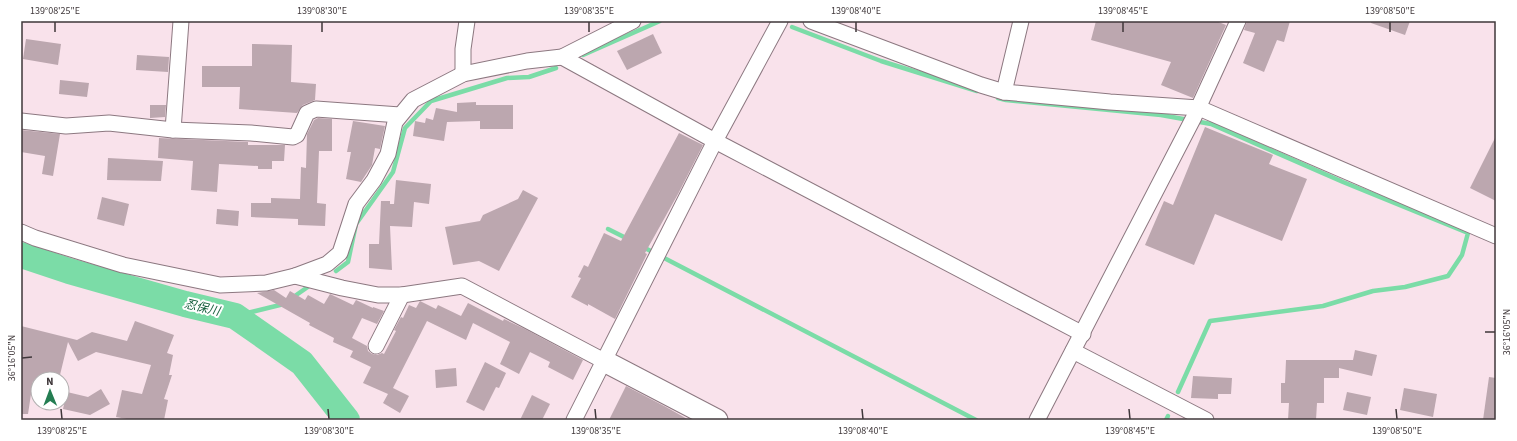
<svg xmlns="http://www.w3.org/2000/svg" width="1517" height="441" font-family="'Source Sans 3','Noto Sans JP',sans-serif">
	<rect width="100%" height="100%" fill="#f9e2eb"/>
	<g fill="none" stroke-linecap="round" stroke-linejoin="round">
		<g stroke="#7bdca7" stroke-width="4.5">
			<polyline points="792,27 881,61 977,91"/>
			<polyline points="583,55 660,21"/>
			<polyline points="998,98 1006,100 1161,115 1211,124 1343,182 1468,233 1462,255 1448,276 1405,287 1373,291 1323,306 1210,321 1178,392"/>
			<polyline points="608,229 628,239"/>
			<polyline points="643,247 976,420"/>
			<polyline points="336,271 348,262 356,224 393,172 405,128 431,101 507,78 529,77 556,68"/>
			<polyline points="292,298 312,284"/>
			<polyline points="235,316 284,304"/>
			<polyline points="1166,420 1168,416"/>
		</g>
		<polyline stroke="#7bdca7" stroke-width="26" points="21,255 69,271 185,304 235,316 302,363 347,420"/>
	</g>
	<g fill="#bca7af">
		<polygon points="1096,21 1216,21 1226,25 1193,98 1161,85 1171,62 1091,40"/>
		<polygon points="1247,21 1290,21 1284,42 1277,40 1264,72 1243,63 1255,33 1244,30"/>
		<polygon points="1371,21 1410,21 1405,35 1371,23"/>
		<polygon points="653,34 662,53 627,70 617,51"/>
		<polygon points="26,39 61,44 58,65 23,59"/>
		<polygon points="252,44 292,45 291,82 316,84 315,100 303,105 297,113 239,109 240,87 202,87 202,66 252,66"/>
		<polygon points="137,55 169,57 168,72 136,70"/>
		<polygon points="60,80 89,83 87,97 59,94"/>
		<polygon points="476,102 476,105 513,105 513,129 480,129 480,121 447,122 444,141 413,136 415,121 425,123 426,118 433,120 436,108 457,112 457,103"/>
		<polygon points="150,105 166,105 165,117 150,118"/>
		<polygon points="318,118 332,119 332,151 319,151 317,203 326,204 325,226 298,225 298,219 251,217 251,203 271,203 271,198 300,199 301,167 306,168 307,134 314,120"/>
		<polygon points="353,121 385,126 380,149 375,148 372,165 361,182 346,179 351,152 347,152"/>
		<polygon points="1205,127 1273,155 1269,164 1307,179 1282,241 1215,214 1194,265 1145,245 1164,201 1173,205"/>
		<polygon points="21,130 60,134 53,176 42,174 45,156 21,152"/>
		<polygon points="679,133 703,145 678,194 645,253 647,254 615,319 588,304 588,306 571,297 581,278 578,277 584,265 588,267 604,233 621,241"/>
		<polygon points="1496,136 1496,201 1470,188"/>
		<polygon points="159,138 248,142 248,145 285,145 284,161 272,161 272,169 258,169 258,166 219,164 217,192 191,190 193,161 158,158"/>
		<polygon points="108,158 163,161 161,181 107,180"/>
		<polygon points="396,180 431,184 429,204 414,202 412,227 390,226 392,270 369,268 369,244 379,244 381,201 390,201 390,204 394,204"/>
		<polygon points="523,190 538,198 499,271 479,261 453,265 445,227 480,221 483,215 518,199"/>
		<polygon points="102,197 129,204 124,226 97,219"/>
		<polygon points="217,209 239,211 238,226 216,224"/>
		<polygon points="274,290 286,298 290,291 305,300 308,295 324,304 330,294 353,305 356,300 373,308 373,307 384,311 377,324 362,318 352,338 367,346 368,351 372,354 377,355 382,353 384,354 396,331 394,330 401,317 403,318 409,305 416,308 420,301 436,309 438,305 461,316 468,303 503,321 504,319 525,329 583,360 573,380 548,367 550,362 530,352 519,374 500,364 510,342 473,323 466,340 427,321 393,388 409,396 400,413 383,403 388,394 363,383 371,367 350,357 353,351 333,342 334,338 309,325 310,323 257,293"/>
		<polygon points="135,321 174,335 167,353 173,355 169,375 172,375 164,399 168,400 164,420 132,420 116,417 122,390 142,394 151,365 96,352 78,361 68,342 59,379 38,379 37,382 33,381 28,414 21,414 21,326 77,340 92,332 127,341"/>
		<polygon points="1355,350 1377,355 1372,376 1339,368 1339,378 1324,378 1324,403 1317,403 1316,420 1288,420 1289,403 1281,403 1281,383 1285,383 1286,360 1353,360"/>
		<polygon points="485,362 506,373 499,388 496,387 484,411 466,402"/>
		<polygon points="456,368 457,386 436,388 435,370"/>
		<polygon points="1193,376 1232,378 1231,394 1218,394 1218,399 1191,398"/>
		<polygon points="1489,377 1496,378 1496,420 1483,420"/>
		<polygon points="626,386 666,407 689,420 609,420"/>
		<polygon points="1404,388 1437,394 1433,417 1400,410"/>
		<polygon points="101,389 110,404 90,415 63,409 67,392 88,397"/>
		<polygon points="1347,392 1371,397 1367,415 1343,410"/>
		<polygon points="532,395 550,404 542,420 520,420"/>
	</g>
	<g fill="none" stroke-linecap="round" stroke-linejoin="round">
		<defs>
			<g id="street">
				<polyline points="811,21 981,85 1004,92 1110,102 1199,108 1496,236"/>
				<polyline points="562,57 715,141 1083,334"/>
				<polyline points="463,74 463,49 467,21"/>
				<polyline points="1004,92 1021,21"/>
				<polyline points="21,121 66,126 109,123 173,130 251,133 293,137 297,135 307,113 316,109 400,115"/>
				<polyline points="173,130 181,21"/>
				<polyline points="21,232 35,238 123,265 220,285 266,283 295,276 327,264 340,253 356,204 374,180 388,154 395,122 413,100 463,74 527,61 562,57 633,21"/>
				<polyline points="295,276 342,288 378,295 402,295 462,286 604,361"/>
				<polyline points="376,346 402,295"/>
				<polyline points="1073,351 1206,420"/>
				<polyline points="574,420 715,141 780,21"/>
				<polyline points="1037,420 1194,117 1238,21"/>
			</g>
			<polyline id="secondary" points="604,361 717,420"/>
		</defs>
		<use href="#street" stroke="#8c7880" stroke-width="17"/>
		<use href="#secondary" stroke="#8c7880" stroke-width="23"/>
		<use href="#street" stroke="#fff" stroke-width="15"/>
		<use href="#secondary" stroke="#fff" stroke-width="21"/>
	</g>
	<path fill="none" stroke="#3f373a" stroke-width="1.5" d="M55 22V32M322 22V32M589 22V32M856 22V32M1123 22V32M1390 22V32M1485 332H1495M22 358 32 357M61 409 62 419M328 409 329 419M595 409 596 419M862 409 863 419M1129 409 1130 419M1396 409 1397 419"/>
	<g text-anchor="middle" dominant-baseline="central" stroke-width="4" stroke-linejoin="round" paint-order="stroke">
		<g font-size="12" font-style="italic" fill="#165f3d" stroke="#fff">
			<text transform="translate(202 308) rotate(13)">忍保川</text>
		</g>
	</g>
	<rect width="1517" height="441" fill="none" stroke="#ffffff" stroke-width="44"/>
	<g transform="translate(50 391) rotate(359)"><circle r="19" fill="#ffffff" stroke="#b2afb0"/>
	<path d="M0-3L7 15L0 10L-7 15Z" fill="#247d52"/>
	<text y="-6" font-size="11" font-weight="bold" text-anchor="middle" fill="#3f373a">N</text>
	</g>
	<rect x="22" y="22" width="1473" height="397" fill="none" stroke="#3f373a" stroke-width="1.5"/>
	<g font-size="10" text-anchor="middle" fill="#3f373a">
		<text x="55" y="14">139°08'25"E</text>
		<text x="322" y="14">139°08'30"E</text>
		<text x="589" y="14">139°08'35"E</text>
		<text x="856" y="14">139°08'40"E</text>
		<text x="1123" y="14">139°08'45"E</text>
		<text x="1390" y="14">139°08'50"E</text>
		<text transform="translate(1506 332) rotate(-90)" y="4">36°16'05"N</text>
		<text transform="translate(11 358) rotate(-90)" y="4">36°16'05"N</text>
		<text x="62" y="434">139°08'25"E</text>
		<text x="329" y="434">139°08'30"E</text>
		<text x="596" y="434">139°08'35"E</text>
		<text x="863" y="434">139°08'40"E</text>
		<text x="1130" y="434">139°08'45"E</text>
		<text x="1397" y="434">139°08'50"E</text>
	</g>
</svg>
